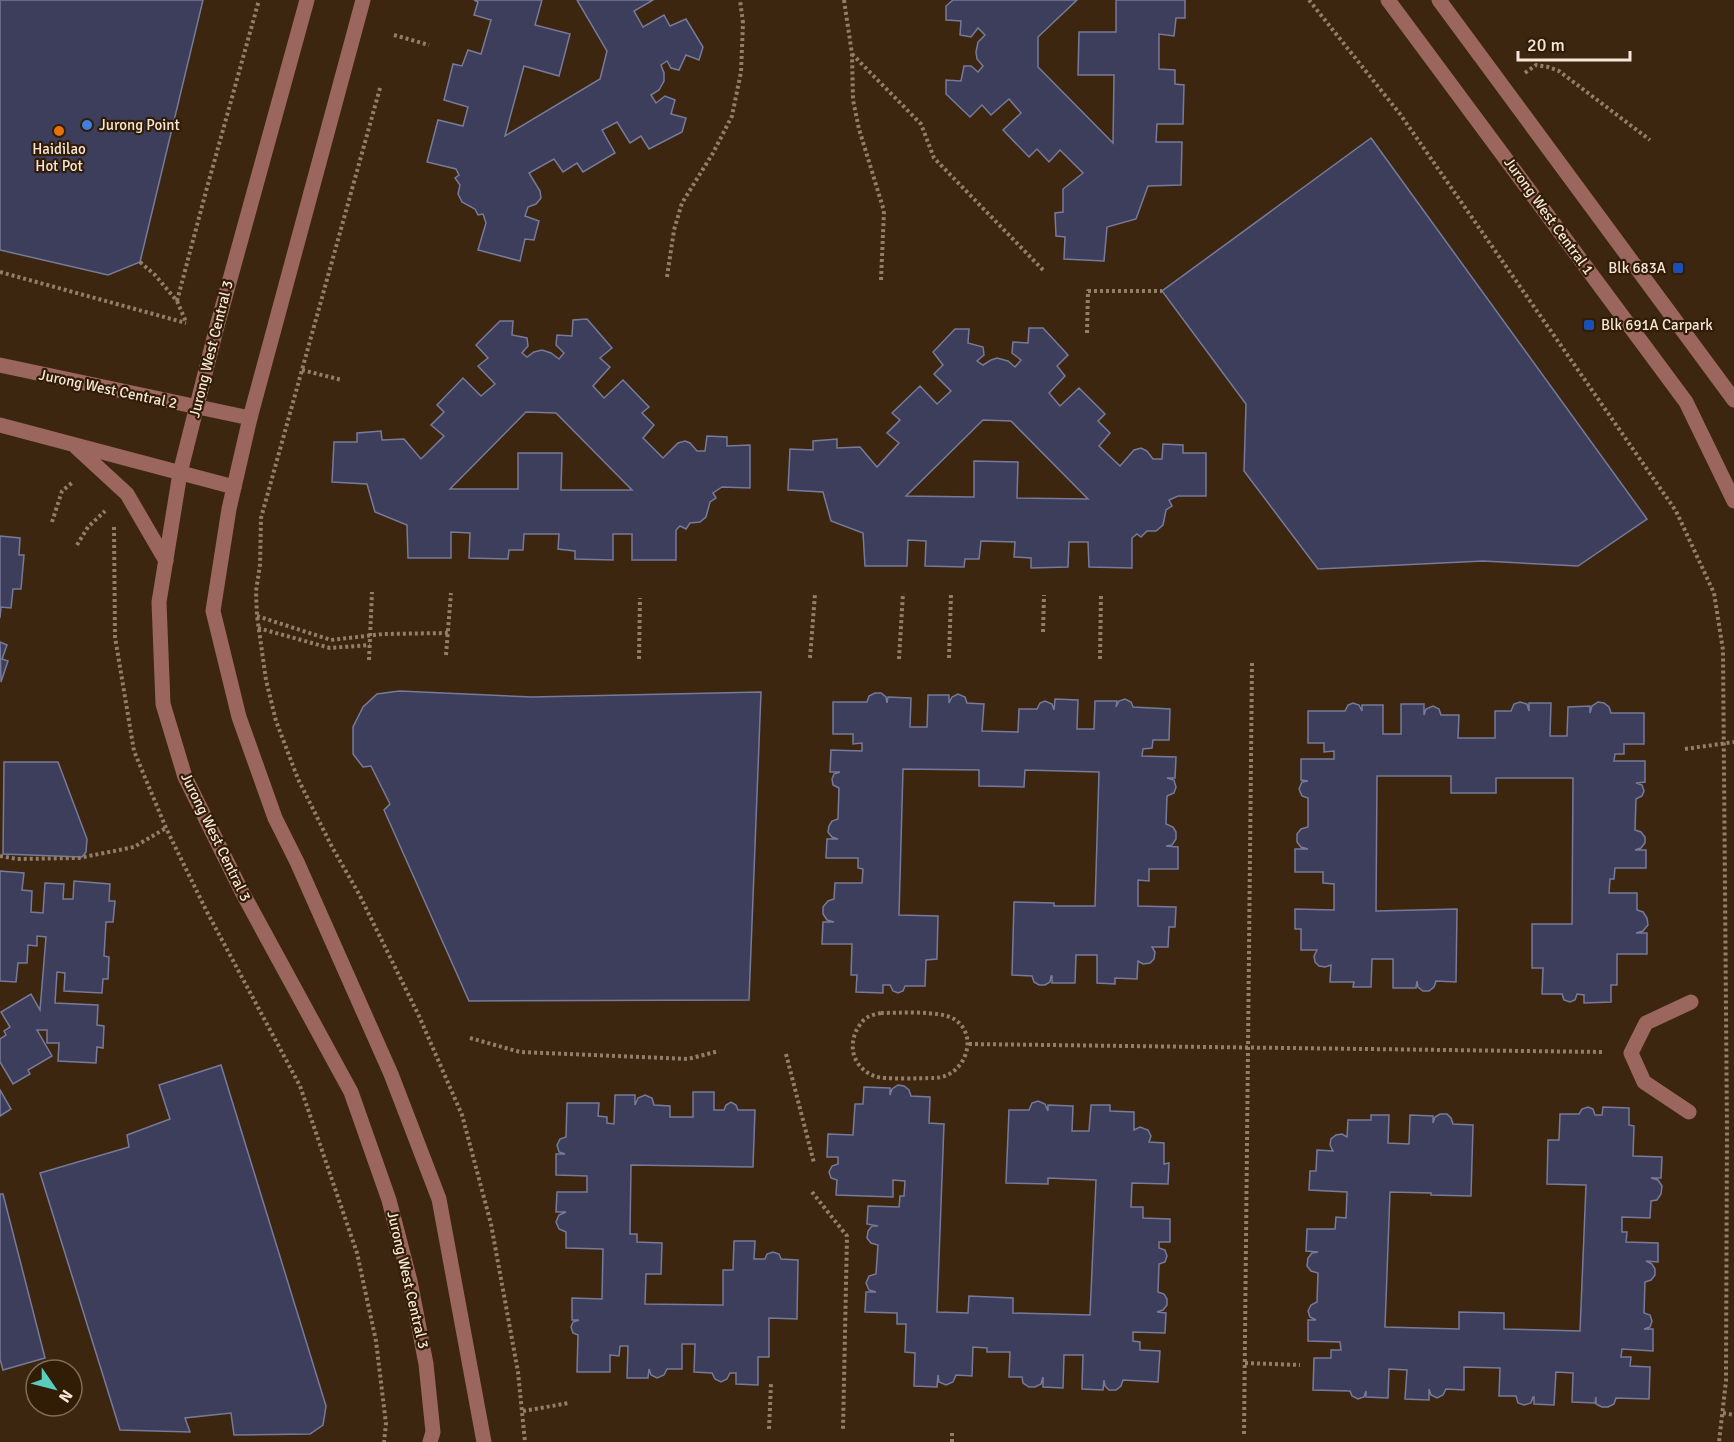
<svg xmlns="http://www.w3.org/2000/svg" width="1734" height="1442" font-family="Signika,sans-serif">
	<rect width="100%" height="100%" fill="#3c260f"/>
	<g fill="#3c3e5b" stroke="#777a9a" stroke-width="1.5" fill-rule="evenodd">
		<polygon points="0,0 203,0 140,262 108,275 0,250"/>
		<polygon points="474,0 542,0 535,25 570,34 559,76 524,66 505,136 600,79 607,51 577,0 653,0 634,11 643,27 664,15 670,26 686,19 703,47 699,60 686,55 679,70 671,68 667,61 661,65 664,73 664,81 659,90 651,95 656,103 665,96 675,100 671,114 686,118 682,132 649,149 641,136 630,143 617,122 602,130 615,153 583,172 577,163 563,172 554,159 529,173 540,191 541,198 536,204 528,207 525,216 539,221 534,240 525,239 520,261 478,250 486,223 483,214 478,215 475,209 462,202 458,194 460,185 455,178 459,175 456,169 427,162 438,120 463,126 468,107 444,100 453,64 462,66 468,50 481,54 491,20 474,15 478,2"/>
		<polygon points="953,0 1077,0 1038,37 1038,67 1113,143 1114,75 1078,75 1079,32 1116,32 1116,0 1185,0 1185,18 1176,18 1174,36 1159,34 1159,69 1175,70 1175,84 1184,85 1183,124 1157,124 1156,142 1182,142 1181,185 1148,186 1136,219 1107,227 1104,261 1064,259 1065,237 1056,236 1055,213 1063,212 1063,189 1083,173 1060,150 1049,162 1037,149 1029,157 1003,130 1021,113 1009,99 991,115 982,105 970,117 946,94 946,80 961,81 964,66 971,66 978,72 983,66 977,59 976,52 978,42 985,35 978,28 971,37 960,35 961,21 946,20 946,6"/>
		<polygon points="1371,138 1647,519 1578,566 1483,561 1318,569 1244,471 1246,404 1162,291"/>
		<path d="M587 319 612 348 600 358 610 367 593 386 604 398 623 380 649 407 642 413 654 425 643 438 663 458 678 443 685 441 690 443 697 451H705L707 436 727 437V446L750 445V488L722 487 713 493 716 498 710 502 706 517 700 522 690 523 686 529 680 526 676 530V560H632V534H613V560L575 559V551L558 549 559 534H524L523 550H509L508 559 469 558 470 533 451 532V558H408L407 525 375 512 367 484 332 482 334 442H357V433L381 431 382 440 404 439 421 459 444 436 431 425 444 412 437 405 463 378 481 396 495 384 478 366 488 358 476 345 500 321H513L512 335 527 338 528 346 522 353 527 357 534 352 542 350 551 353 559 359 564 353 556 345 557 335 572 336 573 320ZM526 412 556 413 632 490H561L562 453H518V489H450Z"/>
		<path d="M1029 328H1043L1068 355 1057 366 1065 376 1049 393 1060 406 1079 388 1105 414 1098 421 1110 433 1099 446 1120 466 1134 450 1141 448 1147 451 1153 459H1162L1163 444 1183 445V453H1206V496H1178L1169 500 1172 506 1166 510 1163 525 1156 531H1147L1141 537 1137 534 1132 538V568L1089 567 1088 542H1069L1068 567 1031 568V558L1014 557 1015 542 981 541 979 559H965L964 567 925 566 926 541 908 540 907 566H865L863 533 831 521 823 492 788 490 790 449 813 450V441L837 439V448L860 447 877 467 899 443 887 433 900 420 892 413 920 386 937 404 951 391 934 374 943 365 933 352 955 329H969L968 343 983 347 984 355 977 361 983 365 991 360 997 358 1008 361 1015 367 1021 360 1012 353 1013 342 1028 343ZM983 420 1011 421 1088 499 1017 498 1018 462 974 461V497L906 496Z"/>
		<polygon points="0,536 20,538 19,555 24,555 21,589 13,589 11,608 1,607 0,618"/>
		<polygon points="0,642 7,645 2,659 8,661 1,682"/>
		<polygon points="399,691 532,697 761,692 749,1000 469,1001 384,810 390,804 371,766 363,767 353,754 353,727 363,707 377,694"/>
		<polygon points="875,693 881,693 886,697 887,703 888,697 911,698 910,727 927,727 928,695 949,695 949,703 952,697 958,694 965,697 967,703 984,704 982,731 1018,732 1019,709 1037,709 1040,703 1045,701 1052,704 1054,710 1055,699 1078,700 1077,729 1094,729 1095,701 1117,701 1116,707 1119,701 1125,699 1131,702 1133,707 1170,709 1169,740 1153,740 1152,748 1143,749 1142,756 1176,757 1175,778 1167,778 1174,780 1176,787 1174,793 1167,796 1166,824 1173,827 1176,832 1176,839 1172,845 1166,846 1178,847 1178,869 1149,869 1149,881 1138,880 1138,906 1176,907 1175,927 1169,927 1168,947 1152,947 1155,952 1154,959 1150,963 1143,964 1138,961 1137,979 1115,978 1115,984 1097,983 1097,955 1076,955 1075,983 1052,983 1052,976 1051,976 1050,982 1045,985 1039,985 1034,982 1032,976 1012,975 1014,902 1054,903 1054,906 1095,906 1099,772 1025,770 1024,787 979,786 979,770 903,769 899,915 938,916 937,959 926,960 925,986 905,986 903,991 898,993 893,991 890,985 883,985 883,993 856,992 857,975 851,975 852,944 822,944 823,922 834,922 827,920 823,914 823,907 828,901 834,899 835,883 862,883 863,869 858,868 858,858 826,858 827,839 838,839 832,837 828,832 829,826 832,821 838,819 839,788 833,785 832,779 834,774 840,772 830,772 831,750 862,751 862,743 853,744 853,734 833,734 833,702 867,702 869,696"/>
		<polygon points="1520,702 1527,704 1529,711 1529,703 1551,703 1550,736 1567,736 1568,707 1590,706 1590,713 1592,706 1598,702 1604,703 1609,707 1611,713 1644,713 1644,744 1624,744 1624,754 1615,754 1614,761 1645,761 1645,782 1636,783 1642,785 1644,791 1642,796 1636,799 1635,830 1641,832 1645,837 1645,843 1641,848 1635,850 1646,850 1646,868 1615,868 1614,879 1610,879 1609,893 1637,893 1637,910 1643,912 1647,918 1648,925 1643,931 1636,933 1647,933 1647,954 1617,954 1617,985 1611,985 1611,1002 1584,1003 1584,995 1577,994 1575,1000 1570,1002 1564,1000 1562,994 1542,994 1543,968 1532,968 1532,924 1572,924 1573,778 1496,778 1496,793 1451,793 1451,776 1377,776 1376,911 1457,909 1456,982 1436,981 1434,987 1429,991 1423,991 1418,987 1417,981 1416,988 1393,988 1393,959 1372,959 1371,987 1353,987 1354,982 1330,982 1331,965 1325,967 1319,966 1315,962 1314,956 1317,950 1301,950 1301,929 1295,929 1295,909 1334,910 1334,884 1323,883 1323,872 1295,872 1295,849 1308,849 1301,847 1297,842 1297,834 1301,829 1308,827 1308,798 1302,796 1299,789 1302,782 1308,781 1301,780 1301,759 1334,759 1334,751 1324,752 1324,743 1308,743 1308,711 1345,711 1348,705 1353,703 1359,705 1362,711 1362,705 1383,705 1383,734 1401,734 1401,704 1424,704 1424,715 1426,709 1433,706 1439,709 1441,715 1459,715 1458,738 1495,738 1495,711 1511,711 1514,704"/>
		<polygon points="4,762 58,762 87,839 86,852 82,857 3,854"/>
		<polygon points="0,871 24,873 22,890 32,891 31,912 43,913 45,883 64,884 63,899 73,899 74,881 110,884 109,901 115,901 113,922 106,922 104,956 109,957 108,979 103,979 102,993 64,991 65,973 57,972 55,1003 98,1005 97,1025 104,1026 103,1048 97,1047 96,1063 58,1061 59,1043 47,1043 47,1030 37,1030 52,1056 28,1070 30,1074 13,1084 0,1062 0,1039 6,1035 4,1031 10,1027 1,1012 31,994 40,1010 46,937 37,936 37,946 28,945 27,963 18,963 16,982 0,981"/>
		<polygon points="221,1065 326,1406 323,1425 310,1434 234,1435 231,1413 185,1418 190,1432 120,1430 40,1173 129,1147 127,1135 170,1119 159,1085"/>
		<polygon points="898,1085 904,1086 909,1090 911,1096 930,1097 929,1123 944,1124 937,1312 968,1313 969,1296 1013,1298 1013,1313 1090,1315 1096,1180 1048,1178 1048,1184 1006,1183 1009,1110 1029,1110 1032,1103 1038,1101 1045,1104 1048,1111 1048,1105 1073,1106 1072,1131 1089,1131 1091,1105 1110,1105 1110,1111 1134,1112 1134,1130 1140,1127 1148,1130 1151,1136 1149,1142 1164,1143 1164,1164 1169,1163 1168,1184 1132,1183 1131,1207 1143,1207 1143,1218 1170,1219 1170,1242 1159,1242 1159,1248 1165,1250 1167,1256 1165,1262 1159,1264 1158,1292 1164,1294 1167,1299 1167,1305 1163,1310 1157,1312 1166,1313 1165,1333 1133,1332 1133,1341 1140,1342 1140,1350 1160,1351 1158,1382 1123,1380 1121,1386 1116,1390 1109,1390 1105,1386 1104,1380 1103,1390 1082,1389 1083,1355 1064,1355 1063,1388 1043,1387 1043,1377 1041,1384 1035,1387 1029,1387 1023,1383 1022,1377 1009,1377 1010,1352 987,1352 987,1348 973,1347 972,1376 956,1375 953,1382 946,1385 939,1382 938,1375 937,1387 914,1386 915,1353 905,1352 906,1324 897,1324 897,1313 865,1312 866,1292 876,1292 869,1290 866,1283 869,1276 876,1274 878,1245 871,1243 867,1238 868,1231 872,1226 878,1226 867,1224 868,1206 899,1207 900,1196 904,1196 905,1181 893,1180 893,1197 836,1195 837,1180 831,1178 829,1172 832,1166 838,1164 838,1157 827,1157 828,1134 853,1135 855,1104 863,1104 864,1087 890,1088 890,1095 892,1089"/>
		<polygon points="0,1090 11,1109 0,1116"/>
		<polygon points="693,1092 714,1092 714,1110 724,1110 726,1105 731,1102 736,1105 738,1110 755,1110 753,1167 631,1165 630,1234 637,1234 637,1242 662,1243 661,1274 646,1274 645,1304 723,1305 723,1270 733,1270 734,1241 755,1241 754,1259 765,1259 767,1254 773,1252 779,1254 781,1259 798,1260 797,1319 769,1318 769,1357 758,1357 758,1385 736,1384 736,1373 730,1373 727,1379 721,1382 715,1379 712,1373 694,1372 695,1344 682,1344 682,1369 667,1369 664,1375 657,1378 651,1375 649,1369 648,1378 627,1378 628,1346 620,1346 619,1356 610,1355 610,1372 577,1372 578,1335 573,1333 571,1327 573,1322 579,1320 572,1320 572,1298 602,1299 603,1249 566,1248 566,1232 559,1229 556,1222 559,1215 566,1212 556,1212 557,1192 587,1192 587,1176 556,1175 556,1154 565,1154 559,1152 557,1145 560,1139 566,1137 567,1103 599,1103 598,1116 607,1117 607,1123 614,1124 615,1095 635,1095 635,1105 638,1098 645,1095 652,1098 654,1105 670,1106 670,1117 693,1117"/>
		<polygon points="1588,1107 1593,1109 1595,1115 1602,1115 1603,1107 1629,1108 1629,1125 1634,1126 1633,1156 1662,1157 1661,1178 1651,1178 1658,1180 1662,1186 1661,1194 1657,1200 1651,1201 1650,1218 1622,1217 1622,1232 1627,1232 1626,1242 1658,1243 1658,1262 1646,1261 1652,1264 1655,1269 1655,1275 1651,1280 1645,1282 1644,1313 1650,1315 1652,1321 1650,1327 1644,1329 1653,1329 1653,1351 1622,1349 1621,1357 1631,1357 1630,1366 1650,1367 1649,1399 1616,1398 1614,1404 1608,1407 1602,1407 1596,1404 1596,1397 1595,1403 1572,1402 1573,1373 1556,1372 1554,1405 1534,1404 1534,1397 1533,1397 1531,1403 1524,1405 1518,1403 1516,1396 1499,1396 1500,1368 1464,1367 1464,1390 1446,1389 1443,1395 1437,1398 1431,1395 1429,1389 1429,1400 1405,1399 1407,1370 1389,1369 1388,1398 1366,1397 1366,1391 1364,1397 1358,1399 1352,1396 1350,1391 1313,1390 1314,1358 1331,1358 1331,1350 1341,1350 1340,1342 1308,1341 1308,1320 1316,1320 1310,1317 1308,1311 1311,1305 1317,1302 1318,1273 1311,1271 1307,1266 1308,1258 1312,1253 1318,1252 1306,1251 1307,1229 1335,1229 1336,1217 1346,1218 1347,1192 1309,1190 1310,1171 1316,1171 1317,1150 1333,1151 1330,1145 1331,1139 1336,1135 1342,1134 1347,1137 1348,1120 1371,1120 1371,1115 1389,1115 1388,1143 1409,1144 1410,1115 1433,1116 1433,1123 1435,1117 1440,1114 1447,1114 1451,1118 1453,1124 1473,1125 1471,1196 1431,1195 1431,1193 1390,1192 1385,1327 1459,1329 1459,1312 1504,1313 1504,1329 1580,1331 1586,1185 1547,1184 1548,1140 1559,1140 1560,1114 1579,1114 1582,1109"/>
		<polygon points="0,1194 3,1194 45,1358 3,1370 0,1359"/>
	</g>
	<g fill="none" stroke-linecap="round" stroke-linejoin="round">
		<g stroke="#917e6b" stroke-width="4" stroke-dasharray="3 3" stroke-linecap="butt">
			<polyline points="844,0 852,54 853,100 859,129 884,211 881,280"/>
			<polyline points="1309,0 1400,114 1676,511 1714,593 1723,650 1727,1130 1726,1381 1719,1442"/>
			<polyline points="394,35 429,45"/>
			<polyline points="852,54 921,124 934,158 1044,271"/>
			<polyline points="1525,73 1536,65 1548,67 1559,71 1650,140"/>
			<polyline points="380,88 261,518 260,565 256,591 257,616 266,680 276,721 298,779 332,847 359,894 419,1016 462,1115 491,1224 518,1372 525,1442"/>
			<polyline points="140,262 155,275 177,301 186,322"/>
			<polyline points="0,272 186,323"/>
			<polyline points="667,277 674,230 682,203 713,153 732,116 741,72 743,23 740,0"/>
			<polyline points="177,301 205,195 259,0"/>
			<polyline points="1087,333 1088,291 1162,291"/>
			<polyline points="302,370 342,380"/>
			<polyline points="52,522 62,491 73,482"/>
			<polyline points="114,527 115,637 134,751 166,828 206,910 300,1086 357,1253 376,1341 386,1424 384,1442"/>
			<polyline points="77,545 88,527 105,511"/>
			<polyline points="257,616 331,640 383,634 448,633"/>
			<polyline points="258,628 330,648 370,645"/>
			<polyline points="1043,632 1044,595"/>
			<polyline points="446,655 451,593"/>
			<polyline points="810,658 815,594"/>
			<polyline points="949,658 951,594"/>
			<polyline points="639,659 640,598"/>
			<polyline points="899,659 903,593"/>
			<polyline points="1100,659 1101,593"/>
			<polyline points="369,660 372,592"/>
			<polyline points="1685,749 1734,742"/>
			<polyline points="0,856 17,859 79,858 134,847 166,828"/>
			<path d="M881 1013C899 1013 939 1010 954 1019 981 1036 964 1078 934 1078 922 1078 883 1080 874 1076 855 1068 848 1050 856 1031 859 1026 863 1019 868 1017 871 1015 877 1014 881 1013Z"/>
			<polyline points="470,1038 520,1052 688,1059 719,1051"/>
			<polyline points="969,1044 1604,1052"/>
			<polyline points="786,1054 814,1163"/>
			<polyline points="812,1192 847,1236 843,1430"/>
			<polyline points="1245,1363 1300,1365"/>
			<polyline points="523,1411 569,1403"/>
			<polyline points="1723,1413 1734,1415"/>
			<polyline points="769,1429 771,1384"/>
			<polyline points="1244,1434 1252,662"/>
			<polyline points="952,1442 952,1431"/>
		</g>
		<g stroke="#9b665d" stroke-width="15">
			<polyline points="307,0 216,330 180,473 159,602 163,704 185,777 242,892 351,1092 389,1200 410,1281 426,1364 433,1432 430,1442"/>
			<polyline points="363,0 250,418 229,509 213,611 239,717 275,818 297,862 391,1074 439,1199 484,1442"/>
			<polyline points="1388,0 1686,402 1734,501"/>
			<polyline points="1439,0 1734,400"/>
			<polyline points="0,365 250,418"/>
			<polyline points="0,425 234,487"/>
			<polyline points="76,447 127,494 166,561"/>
			<polyline points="1689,1112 1644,1082 1631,1053 1646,1023 1691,1002"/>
		</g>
	</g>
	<circle fill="#3f7fe0" stroke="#311c05" stroke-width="2" cx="87" cy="125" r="6"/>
	<circle fill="#e8710a" stroke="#311c05" stroke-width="2" cx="59" cy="131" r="6"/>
	<g fill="#1a4fb4" stroke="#311c05" stroke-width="2">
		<rect x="1672" y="262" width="12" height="12" rx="3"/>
		<rect x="1583" y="319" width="12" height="12" rx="3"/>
	</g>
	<g text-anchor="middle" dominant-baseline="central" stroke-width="4.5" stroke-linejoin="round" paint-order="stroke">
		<g font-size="15" fill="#f5e6d9" stroke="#311c05" text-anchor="start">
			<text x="99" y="125">Jurong Point</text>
			<text x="59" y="149" text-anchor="middle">Haidilao<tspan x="59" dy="17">Hot Pot</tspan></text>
			<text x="1666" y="268" text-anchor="end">Blk 683A</text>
			<text x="1601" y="325">Blk 691A Carpark</text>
		</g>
		<g font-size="15" fill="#f5e6d9" stroke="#311c05">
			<text transform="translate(1549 216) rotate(54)">Jurong West Central 1</text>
			<text transform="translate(211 349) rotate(-76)">Jurong West Central 3</text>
			<text transform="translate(108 389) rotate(12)">Jurong West Central 2</text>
			<text transform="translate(216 837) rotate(64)">Jurong West Central 3</text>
			<text transform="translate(408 1280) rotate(77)">Jurong West Central 3</text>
		</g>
	</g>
	<g transform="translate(54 1388) rotate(125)"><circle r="28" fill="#311c05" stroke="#7f6d5a" stroke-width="1.5"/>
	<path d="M0-4.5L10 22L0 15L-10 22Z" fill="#59cebe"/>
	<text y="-9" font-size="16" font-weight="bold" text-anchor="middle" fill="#f5e6d9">N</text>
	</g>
	<path d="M1518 51v9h112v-9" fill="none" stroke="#f5e6d9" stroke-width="3"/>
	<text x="1527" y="51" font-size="18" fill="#f5e6d9" stroke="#311c05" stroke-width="4.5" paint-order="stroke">20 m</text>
</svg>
